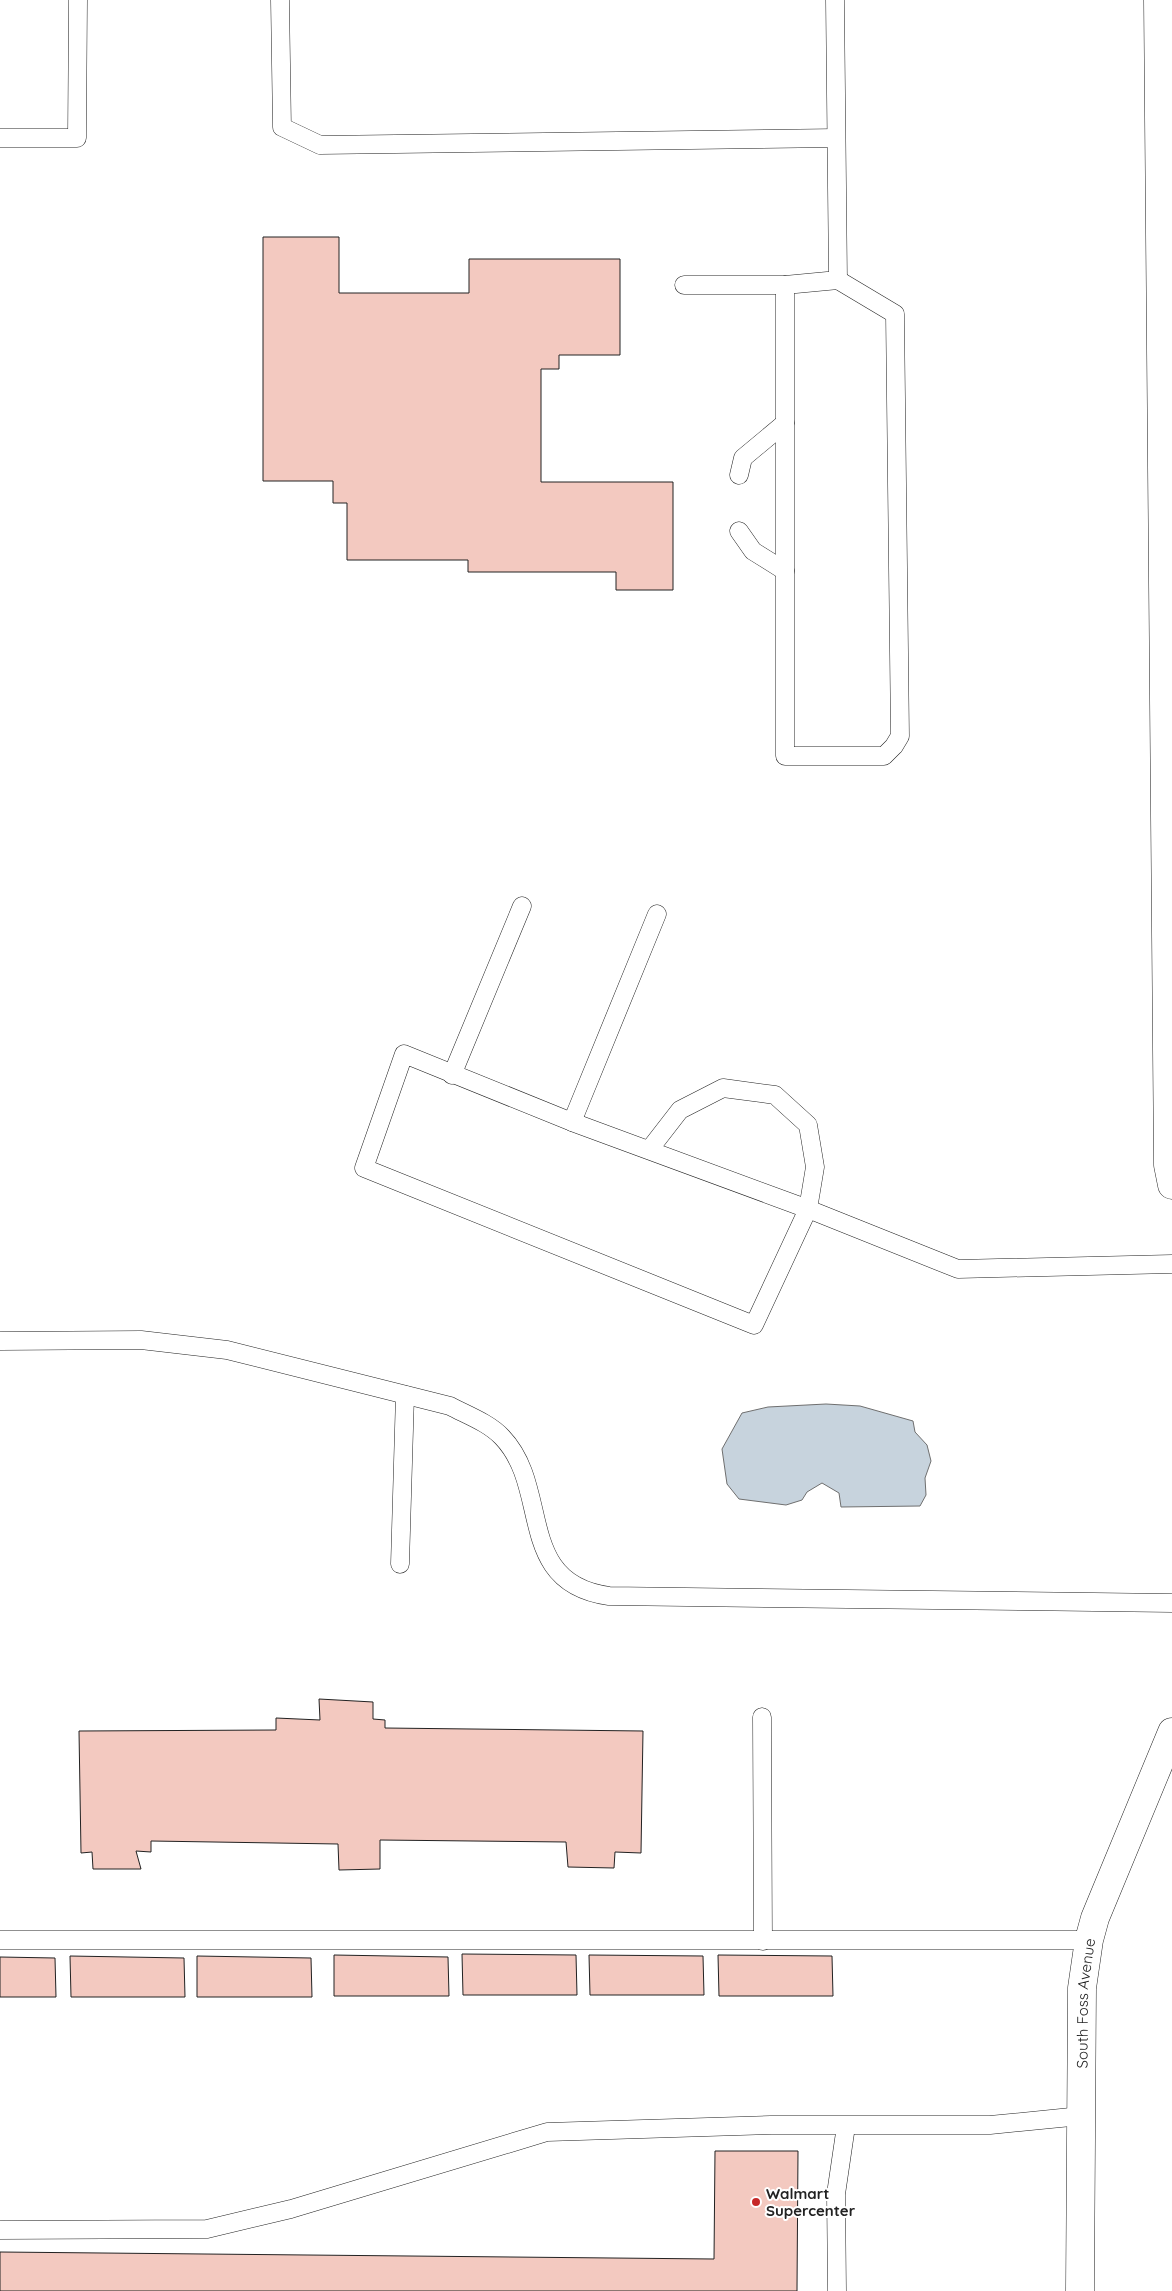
<svg xmlns="http://www.w3.org/2000/svg" width="1172" height="2291" font-family="Quicksand,sans-serif">
	<rect width="100%" height="100%" fill="#fff"/>
	<polygon fill="#c7d3dd" stroke="#6f6f6f" points="826,1404 860,1406 913,1421 915,1432 927,1445 931,1461 925,1478 926,1495 920,1506 841,1507 839,1493 822,1483 807,1492 802,1500 786,1505 739,1499 727,1484 722,1449 742,1413 768,1407"/>
	<g fill="#f3c9c0" stroke="#222">
		<polygon points="263,237 339,237 339,293 469,293 469,259 620,259 620,355 559,355 559,369 541,369 541,482 673,482 673,590 616,590 616,572 468,572 468,560 347,560 347,503 333,503 333,481 263,481"/>
		<polygon points="319,1699 373,1702 373,1719 385,1720 385,1728 643,1731 641,1853 615,1852 614,1868 568,1867 566,1842 380,1840 380,1869 339,1870 338,1844 151,1841 151,1852 136,1851 141,1869 93,1869 92,1852 81,1853 79,1731 276,1730 276,1718 320,1720"/>
		<polygon points="462,1954 576,1955 577,1995 463,1995"/>
		<polygon points="334,1955 448,1957 449,1996 334,1996"/>
		<polygon points="589,1955 703,1956 704,1995 590,1995"/>
		<polygon points="718,1955 832,1956 833,1996 719,1996"/>
		<polygon points="70,1956 184,1958 185,1997 71,1997"/>
		<polygon points="197,1956 311,1958 312,1997 197,1997"/>
		<polygon points="0,1957 55,1958 56,1997 0,1997"/>
		<polygon points="715,2151 798,2151 797,2291 0,2291 0,2252 714,2259"/>
	</g>
	<g fill="none" stroke-linecap="round" stroke-linejoin="round">
		<defs>
			<g id="service">
				<polyline points="280,0 282,127 320,145 836,138"/>
				<polyline points="0,138 77,138 78,0"/>
				<polyline points="684,285 785,285 838,280 835,0"/>
				<polyline points="785,285 785,756 884,756 894,746 900,736 895,314 838,280"/>
				<polyline points="739,475 743,458 785,423"/>
				<polyline points="739,531 753,551 785,571"/>
				<polyline points="452,1075 522,906"/>
				<polyline points="572,1122 657,914"/>
				<polyline points="649,1150 680,1110 723,1088 775,1095 808,1125 815,1167 808,1209 754,1325 364,1168 404,1054 572,1122 808,1209 958,1269 1172,1264"/>
				<path d="M0 1341 141 1340 227 1350 450 1406C467 1415 489 1423 502 1437 552 1489 514 1583 609 1596L1172 1603"/>
				<polyline points="400,1564 405,1395"/>
				<polyline points="762,1717 763,1941"/>
				<polyline points="0,1940 1089,1940"/>
				<polyline points="0,2230 207,2229 291,2209 547,2132 771,2125 990,2125 1081,2116"/>
				<polyline points="837,2291 836,2194 846,2126"/>
			</g>
			<g id="tertiary">
				<polyline points="1158,0 1168,1165 1172,1185"/>
				<path id="s1" d="M1080 2291 1082 1988 1089 1940 1095 1918 1172 1732"/>
			</g>
		</defs>
		<use href="#service" stroke="#222" stroke-width="19"/>
		<use href="#tertiary" stroke="#222" stroke-width="29"/>
		<use href="#service" stroke="#fff" stroke-width="18"/>
		<use href="#tertiary" stroke="#fff" stroke-width="28"/>
	</g>
	<circle fill="#c62828" stroke="#fff" stroke-width="2" cx="756" cy="2202" r="5"/>
	<g text-anchor="middle" dominant-baseline="central" stroke-width="4" stroke-linejoin="round" paint-order="stroke">
		<g font-size="15" fill="#222" stroke="#fff">
			<text stroke="none"><textPath href="#s1" startOffset="288">South Foss Avenue</textPath></text>
		</g>
		<g font-size="15" font-weight="bold" fill="#222" stroke="#fff" text-anchor="start">
			<text x="766" y="2193">Walmart<tspan x="766" dy="17">Supercenter</tspan></text>
		</g>
	</g>
</svg>
